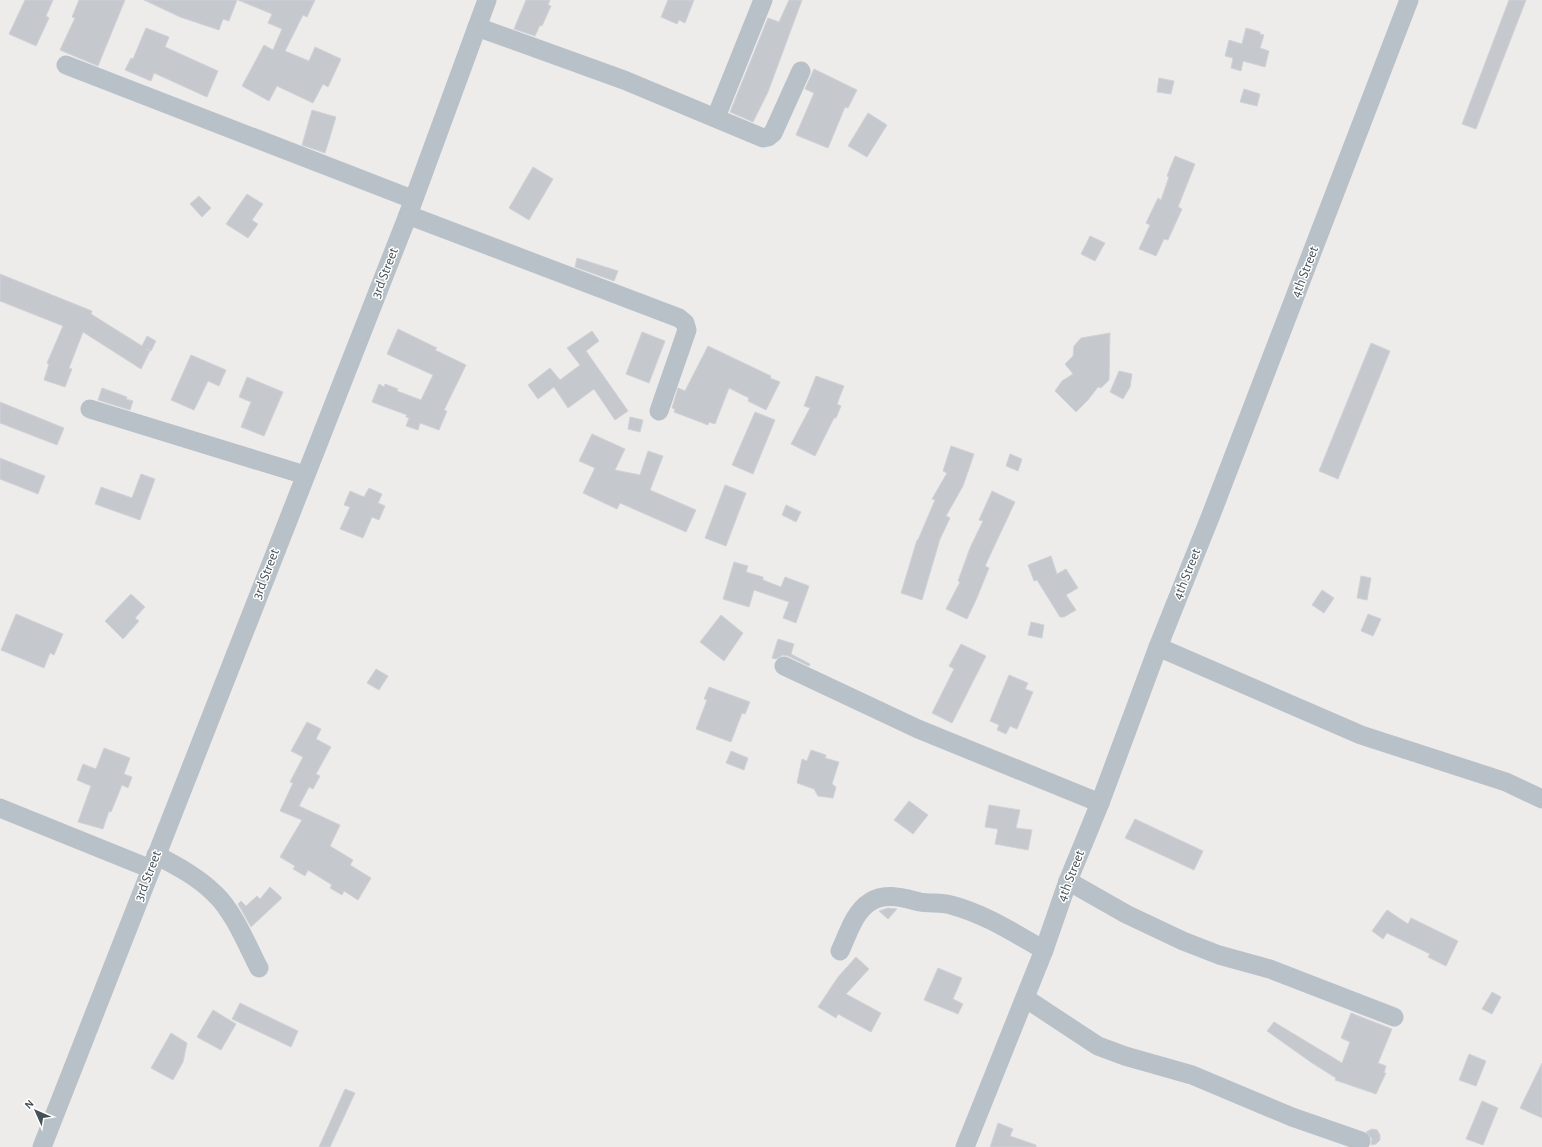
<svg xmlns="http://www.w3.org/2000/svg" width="1542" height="1147" font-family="'Alegreya Sans',sans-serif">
	<rect width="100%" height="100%" fill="#eeebeb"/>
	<g fill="#c5c9ce" stroke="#cfd2d7">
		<polygon points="25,0 53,0 46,16 49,18 36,46 9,34"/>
		<polygon points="79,0 125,0 98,66 60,50 75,18 72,17"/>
		<polygon points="144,0 237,0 229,21 223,19 219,30 180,17"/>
		<polygon points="238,0 315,0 307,17 303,15 285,51 309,61 315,47 341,59 328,87 323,84 313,103 277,86 269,101 242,86 264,45 273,50 282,29 268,23 272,14"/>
		<polygon points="526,0 550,0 548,5 551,6 542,26 540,25 535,36 514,29"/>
		<polygon points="668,0 694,0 685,23 679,20 677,24 661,17"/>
		<polygon points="789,0 802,0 768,92 753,122 730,112 768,18 779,22"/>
		<polygon points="1509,0 1526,0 1476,129 1462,124"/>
		<polygon points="146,28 169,37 165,47 218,71 207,97 154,73 151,81 125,70 131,58 133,59"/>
		<polygon points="1246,28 1260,32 1260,34 1264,35 1260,48 1269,51 1265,67 1243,61 1241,71 1231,68 1233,58 1225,56 1229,40 1242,44"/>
		<polygon points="814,69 857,90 848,108 845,107 828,148 796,135 814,93 805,89"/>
		<polygon points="1159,78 1174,81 1171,94 1157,92"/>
		<polygon points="1244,89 1260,94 1257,106 1240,102"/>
		<polygon points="312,110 336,117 325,153 302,145"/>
		<polygon points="868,113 887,125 867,157 848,146"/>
		<polygon points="1175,156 1195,164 1178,207 1182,209 1168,240 1164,239 1156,256 1139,249 1150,225 1146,223 1158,198 1161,200 1169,177 1167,176"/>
		<polygon points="533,167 553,179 529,220 509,208"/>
		<polygon points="247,194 263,204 252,220 258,224 248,238 226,224"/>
		<polygon points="199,196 211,208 202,217 190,204"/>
		<polygon points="1090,236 1105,243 1095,261 1081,254"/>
		<polygon points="577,258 618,271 614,281 575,267"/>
		<polygon points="0,274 92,311 91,314 142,346 147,336 156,341 151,351 146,349 150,351 141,369 83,332 69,368 72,369 65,387 44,380 49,364 47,363 63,326 0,301"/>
		<polygon points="398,329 437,348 435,350 466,365 444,410 447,411 439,430 420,423 418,430 406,426 409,418 406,417 407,415 372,402 379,384 384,387 385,384 398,389 397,391 421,400 433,375 387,354"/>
		<polygon points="592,331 599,341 586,351 628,411 615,420 594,389 568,408 554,387 538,399 528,385 550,368 560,380 580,365 567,348"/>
		<polygon points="642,332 665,341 649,383 626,374"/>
		<polygon points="1110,333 1109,380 1101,388 1098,387 1088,400 1076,412 1055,391 1062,381 1073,374 1065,364 1073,356 1074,346 1081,338"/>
		<polygon points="1371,343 1390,351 1338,479 1319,471"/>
		<polygon points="708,346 771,376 770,378 780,382 766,410 748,401 749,398 729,388 715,424 709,422 708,425 674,412 675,409 672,408 678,388 685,391"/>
		<polygon points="191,355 226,370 219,386 208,381 194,410 171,400"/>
		<polygon points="1119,371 1132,374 1130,387 1123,399 1110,392"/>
		<polygon points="816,376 844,386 837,404 841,406 836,418 834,418 815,456 791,444 810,408 804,406"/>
		<polygon points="247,377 283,392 264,436 241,427 251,402 239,397"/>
		<polygon points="102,388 127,397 126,399 133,401 130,410 98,400"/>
		<polygon points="0,402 64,428 57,445 0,423"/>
		<polygon points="755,412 775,420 753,474 732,465"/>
		<polygon points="630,417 643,420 640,432 628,429"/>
		<polygon points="592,434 625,449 615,470 640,475 648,451 663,456 650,490 696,510 686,532 620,503 617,509 583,493 595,468 579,461"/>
		<polygon points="951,446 974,454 963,486 946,516 950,518 940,539 922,600 901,593 917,540 918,540 935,500 932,499 947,473 943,471"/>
		<polygon points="1010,454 1022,459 1018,471 1006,466"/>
		<polygon points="0,458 45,476 38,494 0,479"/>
		<polygon points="141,474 155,479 140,520 95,504 101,487 132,498"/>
		<polygon points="725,485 746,493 726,546 705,538"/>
		<polygon points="369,488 382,494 378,503 385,506 379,520 372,517 363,538 340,529 350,507 344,505 350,491 364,497"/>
		<polygon points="992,491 1015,502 985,566 989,568 976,600 967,619 946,609 960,582 958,581 970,548 983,521 979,520"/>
		<polygon points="786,505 801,512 796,522 782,515"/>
		<polygon points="1051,556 1057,574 1066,569 1078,588 1066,595 1076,610 1064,617 1060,617 1037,580 1034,581 1028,565"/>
		<polygon points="734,562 748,566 746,572 763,577 763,580 781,587 785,577 809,586 796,623 783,618 789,602 754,590 749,607 723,599"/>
		<polygon points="1361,576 1371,578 1367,600 1357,598"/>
		<polygon points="1322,590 1334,598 1324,613 1312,605"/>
		<polygon points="131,594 145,607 135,618 139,621 123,639 105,621"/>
		<polygon points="16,614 63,634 54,655 50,653 44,668 1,650"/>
		<polygon points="1368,614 1381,619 1373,636 1361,631"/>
		<polygon points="721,615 743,633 724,661 700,642"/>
		<polygon points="1031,622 1044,625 1042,638 1028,635"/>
		<polygon points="778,639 794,644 791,654 810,664 809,666 788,656 783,655 776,659 772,658"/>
		<polygon points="961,644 986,656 952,723 932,713 954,669 949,666"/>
		<polygon points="376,669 388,676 379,690 367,683"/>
		<polygon points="1009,675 1028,683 1025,689 1033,692 1017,729 1010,726 1006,734 997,730 999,725 990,721"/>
		<polygon points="709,687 750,702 745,714 742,713 731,742 696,729 707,700 704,699"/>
		<polygon points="307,722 321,729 316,739 331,747 316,774 320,776 313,789 309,787 299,806 340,825 330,846 353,860 350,865 371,878 358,900 344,891 342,895 330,888 332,885 308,870 305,876 293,869 295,866 280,857 302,820 280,811 293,783 290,782 303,757 291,751"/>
		<polygon points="104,748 130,758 124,774 132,777 128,788 122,785 111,812 109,811 103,829 78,822 91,786 77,780 83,764 96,769"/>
		<polygon points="811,750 826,755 825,758 839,762 832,784 836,787 833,798 818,796 814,789 797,783 802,759 807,761"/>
		<polygon points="731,751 748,758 744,770 726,763"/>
		<polygon points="909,801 928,815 913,834 894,820"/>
		<polygon points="989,805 1020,810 1016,828 1032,830 1028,850 995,844 998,829 985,827"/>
		<polygon points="1135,819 1203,851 1194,870 1125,838"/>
		<polygon points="270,887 282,898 251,927 238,904 241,901 246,906 257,896 260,899"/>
		<polygon points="888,908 897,909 888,919 879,911"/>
		<polygon points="1387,910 1408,924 1411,918 1458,941 1446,966 1428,957 1430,954 1387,933 1383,939 1372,931"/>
		<polygon points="856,957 869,969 846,994 881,1013 871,1032 838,1014 836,1018 818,1007 838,977"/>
		<polygon points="938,968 962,978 953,999 963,1004 958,1014 924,1000"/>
		<polygon points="1492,992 1501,997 1492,1014 1482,1009"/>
		<polygon points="240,1003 298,1031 291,1047 232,1019"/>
		<polygon points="213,1010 236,1024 221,1050 197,1037"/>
		<polygon points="1351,1013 1392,1029 1378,1063 1386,1066 1384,1073 1386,1073 1376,1094 1335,1080 1336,1078 1312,1063 1267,1031 1274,1022 1342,1063 1350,1042 1341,1038"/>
		<polygon points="171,1033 187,1043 183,1062 173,1080 151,1068"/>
		<polygon points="1469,1054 1486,1061 1476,1086 1459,1080"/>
		<polygon points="1542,1063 1542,1118 1520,1108"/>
		<polygon points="345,1089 355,1093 330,1147 319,1147"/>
		<polygon points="1482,1101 1498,1108 1483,1145 1466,1139"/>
		<polygon points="998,1123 1013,1129 1010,1136 1036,1145 1036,1147 990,1147"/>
		<polygon points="1372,1129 1377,1130 1380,1135 1380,1140 1376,1144 1371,1145 1372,1139 1366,1132"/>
	</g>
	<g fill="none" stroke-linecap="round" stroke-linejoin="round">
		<g stroke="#b7c1c7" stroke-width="19">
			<polyline points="477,27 624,80 763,138 768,137 773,133 801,71"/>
			<polyline points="66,65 412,199"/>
			<polyline points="716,117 763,0"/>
			<polyline points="408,215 679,318 685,323 687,330 659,411"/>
			<polyline points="90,409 305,475"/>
			<polyline points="1158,647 1361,735 1506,782 1542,799"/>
			<polyline points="784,666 918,729 1100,803"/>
			<polyline points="0,808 151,869"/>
			<path d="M156 855C177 866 198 877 215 894 234 912 247 945 259 968"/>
			<polyline points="1068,881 1126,914 1183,941 1219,955 1270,969 1394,1017"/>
			<path d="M840 951C848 934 854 912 870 902 885 892 903 898 920 902 930 904 941 902 951 905 985 914 1014 933 1044 950"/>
			<polyline points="1025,998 1098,1046 1125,1056 1192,1075 1292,1117 1361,1141"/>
			<polyline points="42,1147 408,215 487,0"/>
			<polyline points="965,1147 1044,950 1068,881 1100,803 1158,647 1211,515 1409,0"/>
		</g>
	</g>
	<g text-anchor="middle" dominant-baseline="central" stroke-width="3" stroke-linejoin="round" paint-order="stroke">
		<g font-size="14" fill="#455057" stroke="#fff">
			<text transform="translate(1305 272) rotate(-69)">4th Street</text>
			<text transform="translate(385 273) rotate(-69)">3rd Street</text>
			<text transform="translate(266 574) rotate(-69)">3rd Street</text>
			<text transform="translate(1187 574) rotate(-68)">4th Street</text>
			<text transform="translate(148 876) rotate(-69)">3rd Street</text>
			<text transform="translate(1071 876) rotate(-69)">4th Street</text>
		</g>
	</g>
	<g transform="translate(36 1111) rotate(315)" stroke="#ffffff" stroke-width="3" paint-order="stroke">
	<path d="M0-3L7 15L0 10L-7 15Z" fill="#455057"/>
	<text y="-6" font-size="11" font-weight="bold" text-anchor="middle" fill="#455057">N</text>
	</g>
</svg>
